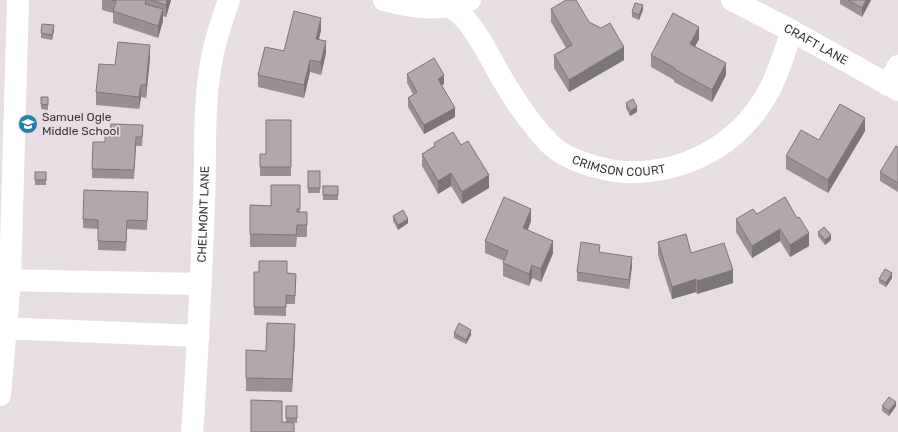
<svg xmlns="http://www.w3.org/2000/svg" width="898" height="432" font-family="Rubik,sans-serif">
	<rect width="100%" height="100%" fill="#e7dee1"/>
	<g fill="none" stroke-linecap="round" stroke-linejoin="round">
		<g stroke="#fff" stroke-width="22">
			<path d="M384 0C412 8 443 12 470 0"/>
			<path id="s1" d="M732 0 792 31 898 90"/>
			<path id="s2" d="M450 6C455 10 460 14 464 18 481 36 491 61 504 82 517 104 533 127 551 145 568 161 601 170 624 172 683 174 736 147 766 96 778 76 784 53 792 31"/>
			<polyline points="888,85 898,66"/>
			<polyline points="0,280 201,284"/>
			<polyline points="0,328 199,336"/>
			<polyline points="0,395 10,280 18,0"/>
			<path id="s3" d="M192 432C198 356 201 279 204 203 206 159 203 114 210 70 213 46 221 23 229 0"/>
		</g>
	</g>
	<g fill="#999094">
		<polygon points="102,0 171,0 166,17 163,16 163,21 158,38 113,23 113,13 102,10"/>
		<polygon points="840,0 871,0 862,17 840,4"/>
		<polygon points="551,9 589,22 624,60 569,92 554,68 554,55 566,48 551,22"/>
		<polygon points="643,10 639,20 632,17 632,12"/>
		<polygon points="54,30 52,40 41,38 41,33"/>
		<polygon points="321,30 319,39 326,53 321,75 310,72 304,98 258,87 258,75 284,51"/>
		<polygon points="699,39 695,46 726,75 712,102 674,82 674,80 651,67 651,55"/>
		<polygon points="150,58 146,98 141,97 139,109 96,105 96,92 115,65"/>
		<polygon points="407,74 444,84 442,85 455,117 424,134 408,107 408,98 413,94 407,83"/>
		<polygon points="41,97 48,97 48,110 41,109"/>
		<polygon points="626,103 637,112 630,116 626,108"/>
		<polygon points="291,120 291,176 260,176 260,154 266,154"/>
		<polygon points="865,131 828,193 786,169 786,156"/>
		<polygon points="143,134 142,146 136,146 134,179 92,178 92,169 105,142"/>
		<polygon points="434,143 461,145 489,188 462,204 451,186 438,194 422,166 422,154 434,146"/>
		<polygon points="898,147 898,192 880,181 880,172"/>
		<rect x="308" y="171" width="12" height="22"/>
		<rect x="35" y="172" width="11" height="13"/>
		<polygon points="300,185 300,212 307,212 307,237 297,237 296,247 250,247 250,205 271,206"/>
		<rect x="323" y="186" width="15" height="14"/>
		<polygon points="148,192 147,230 127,229 126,251 98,250 98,229 83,228 83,219"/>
		<polygon points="757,214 809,246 790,257 780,241 752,258 736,232 736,219"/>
		<polygon points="393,216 408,223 398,230 393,221"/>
		<polygon points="531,221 528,230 553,253 541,282 532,278 529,286 503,276 503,263 504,261 485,253 485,241"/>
		<polygon points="818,232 831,240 825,245 818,236"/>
		<polygon points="658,242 733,283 697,294 696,292 672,299 658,255"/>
		<polygon points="600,252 632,266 629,289 577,281 577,272"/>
		<polygon points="254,272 296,274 295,304 286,304 286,316 254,315"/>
		<polygon points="892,278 886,287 879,283 879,279"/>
		<polygon points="454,333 471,335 466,344 454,338"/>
		<polygon points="295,336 292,392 246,391 246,378 266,351"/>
		<polygon points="286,406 297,406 297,423 286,422"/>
		<polygon points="882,406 896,406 889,416 882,411"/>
	</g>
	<g fill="#7d7678">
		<polygon points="167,0 171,0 166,17 166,5"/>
		<polygon points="866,0 871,0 862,17 862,8"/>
		<polygon points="643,5 643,10 639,20 639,15"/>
		<polygon points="163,9 163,21 158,38 158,26"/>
		<polygon points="321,18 321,30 316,51 316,39"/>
		<polygon points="54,25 54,30 52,40 52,35"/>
		<polygon points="699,27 699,39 690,56 690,44"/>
		<polygon points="326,41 326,53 321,75 321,62"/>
		<polygon points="150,45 150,58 146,98 146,85"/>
		<polygon points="624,47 624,60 569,92 569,80"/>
		<polygon points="310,60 310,72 304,98 304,85"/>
		<polygon points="726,63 726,75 712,102 712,90"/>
		<polygon points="444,75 444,84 438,88 438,79"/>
		<polygon points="141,85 141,97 139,109 139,97"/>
		<polygon points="637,107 637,112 630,116 630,111"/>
		<polygon points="455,108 455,117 424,134 424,125"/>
		<polygon points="865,118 865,131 828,193 828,180"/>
		<polygon points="451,173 451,186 438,194 438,181"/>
		<polygon points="489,175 489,188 462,204 462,192"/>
		<polygon points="531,209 531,221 523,240 523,228"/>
		<polygon points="408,219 408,223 398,230 398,225"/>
		<polygon points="780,229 780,241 752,258 752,246"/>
		<polygon points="809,233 809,246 790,257 790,245"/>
		<polygon points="831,235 831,240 825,245 825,240"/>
		<polygon points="553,241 553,253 541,282 541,269"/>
		<polygon points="632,257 632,266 629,289 629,280"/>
		<polygon points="532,265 532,278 529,286 529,274"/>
		<polygon points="733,270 733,283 697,294 697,281"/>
		<polygon points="892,273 892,278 886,287 886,283"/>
		<polygon points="696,279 696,292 672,299 672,287"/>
		<polygon points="295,324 295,336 292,392 292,379"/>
		<polygon points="471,330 471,335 466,344 466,340"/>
		<polygon points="896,402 896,406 889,416 889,411"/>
	</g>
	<g fill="#b2a8ac" stroke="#7d7678">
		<polygon points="112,0 146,0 145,4 163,9 158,26 113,11 116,1"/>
		<polygon points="151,0 167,0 166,5"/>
		<polygon points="566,0 576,0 589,22 601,28 610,23 624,47 569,80 554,55 572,45 551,9"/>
		<polygon points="848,0 866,0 862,8"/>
		<polygon points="635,3 643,5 639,15 632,12"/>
		<polygon points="294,11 321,18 316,39 326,41 321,62 310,60 304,85 258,75 265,47 284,51"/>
		<polygon points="673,13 699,27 690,44 726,63 712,90 674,69 675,68 651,55"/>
		<polygon points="42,24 54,25 52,35 41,33"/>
		<polygon points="118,42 150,45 146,85 141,85 139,97 96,92 99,64 115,65"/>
		<polygon points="434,58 444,75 438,79 455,108 424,125 408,98 417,92 407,74"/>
		<polygon points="41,97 48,97 48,105 41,104"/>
		<polygon points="633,99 637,107 630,111 626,103"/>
		<polygon points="840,104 865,118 828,180 786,156 801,130 819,140"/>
		<polygon points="266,120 291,120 291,167 260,167 260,154 266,154"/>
		<polygon points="111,124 143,125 142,137 136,137 134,170 92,169 93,142 105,142 105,135 110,135"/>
		<polygon points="453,132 461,145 468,141 489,175 462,192 451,173 438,181 422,154 435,146 434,143"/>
		<polygon points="896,146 898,147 898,183 880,172"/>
		<rect x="308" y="171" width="12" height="17"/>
		<rect x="35" y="172" width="11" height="8"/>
		<polygon points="271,185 300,185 300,209 297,209 297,212 307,212 307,225 297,225 296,235 250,234 250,205 271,206"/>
		<rect x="323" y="186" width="15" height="9"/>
		<polygon points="84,190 148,192 147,221 127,220 126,242 98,241 98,220 83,219"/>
		<polygon points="504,197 531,209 523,228 553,241 541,269 532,265 529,274 503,263 508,251 485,241"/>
		<polygon points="785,197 797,218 799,217 809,233 790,245 780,229 752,246 736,219 753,209 757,214"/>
		<polygon points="403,210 408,219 398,225 393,216"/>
		<polygon points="824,227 831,235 825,240 818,232"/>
		<polygon points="686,234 691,253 724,243 733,270 697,281 696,279 672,287 658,242"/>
		<polygon points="581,242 600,245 599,252 632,257 629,280 577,272"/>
		<polygon points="259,261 287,261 287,273 296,274 295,296 286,295 286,307 254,307 254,272 259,272"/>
		<polygon points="885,269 892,273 886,283 879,279"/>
		<polygon points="267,323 295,324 292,379 246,378 246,350 266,351"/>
		<polygon points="459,323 471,330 466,340 454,333"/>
		<polygon points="889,397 896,402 889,411 882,406"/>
		<polygon points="251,400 282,401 282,422 294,423 294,432 251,432"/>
		<rect x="286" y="406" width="11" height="12"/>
	</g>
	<defs>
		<symbol id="school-disc" viewBox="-11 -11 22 22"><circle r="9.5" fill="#1f83ad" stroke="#e7dee1"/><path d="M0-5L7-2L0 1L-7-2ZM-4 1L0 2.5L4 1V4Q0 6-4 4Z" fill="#fff"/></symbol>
	</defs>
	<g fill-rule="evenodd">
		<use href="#school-disc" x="17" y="113" width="22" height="22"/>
	</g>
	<g text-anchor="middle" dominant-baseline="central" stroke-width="3.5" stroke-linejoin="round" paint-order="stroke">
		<g font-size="12" fill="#3c383a" stroke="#e7dee1">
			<text stroke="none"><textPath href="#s1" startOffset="95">CRAFT LANE</textPath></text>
			<text stroke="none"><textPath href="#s2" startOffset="246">CRIMSON COURT</textPath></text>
			<text stroke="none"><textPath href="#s3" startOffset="218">CHELMONT LANE</textPath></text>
		</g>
		<g font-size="12" fill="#3c383a" stroke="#e7dee1" text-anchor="start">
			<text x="42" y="117">Samuel Ogle<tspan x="42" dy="14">Middle School</tspan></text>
		</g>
	</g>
</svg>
